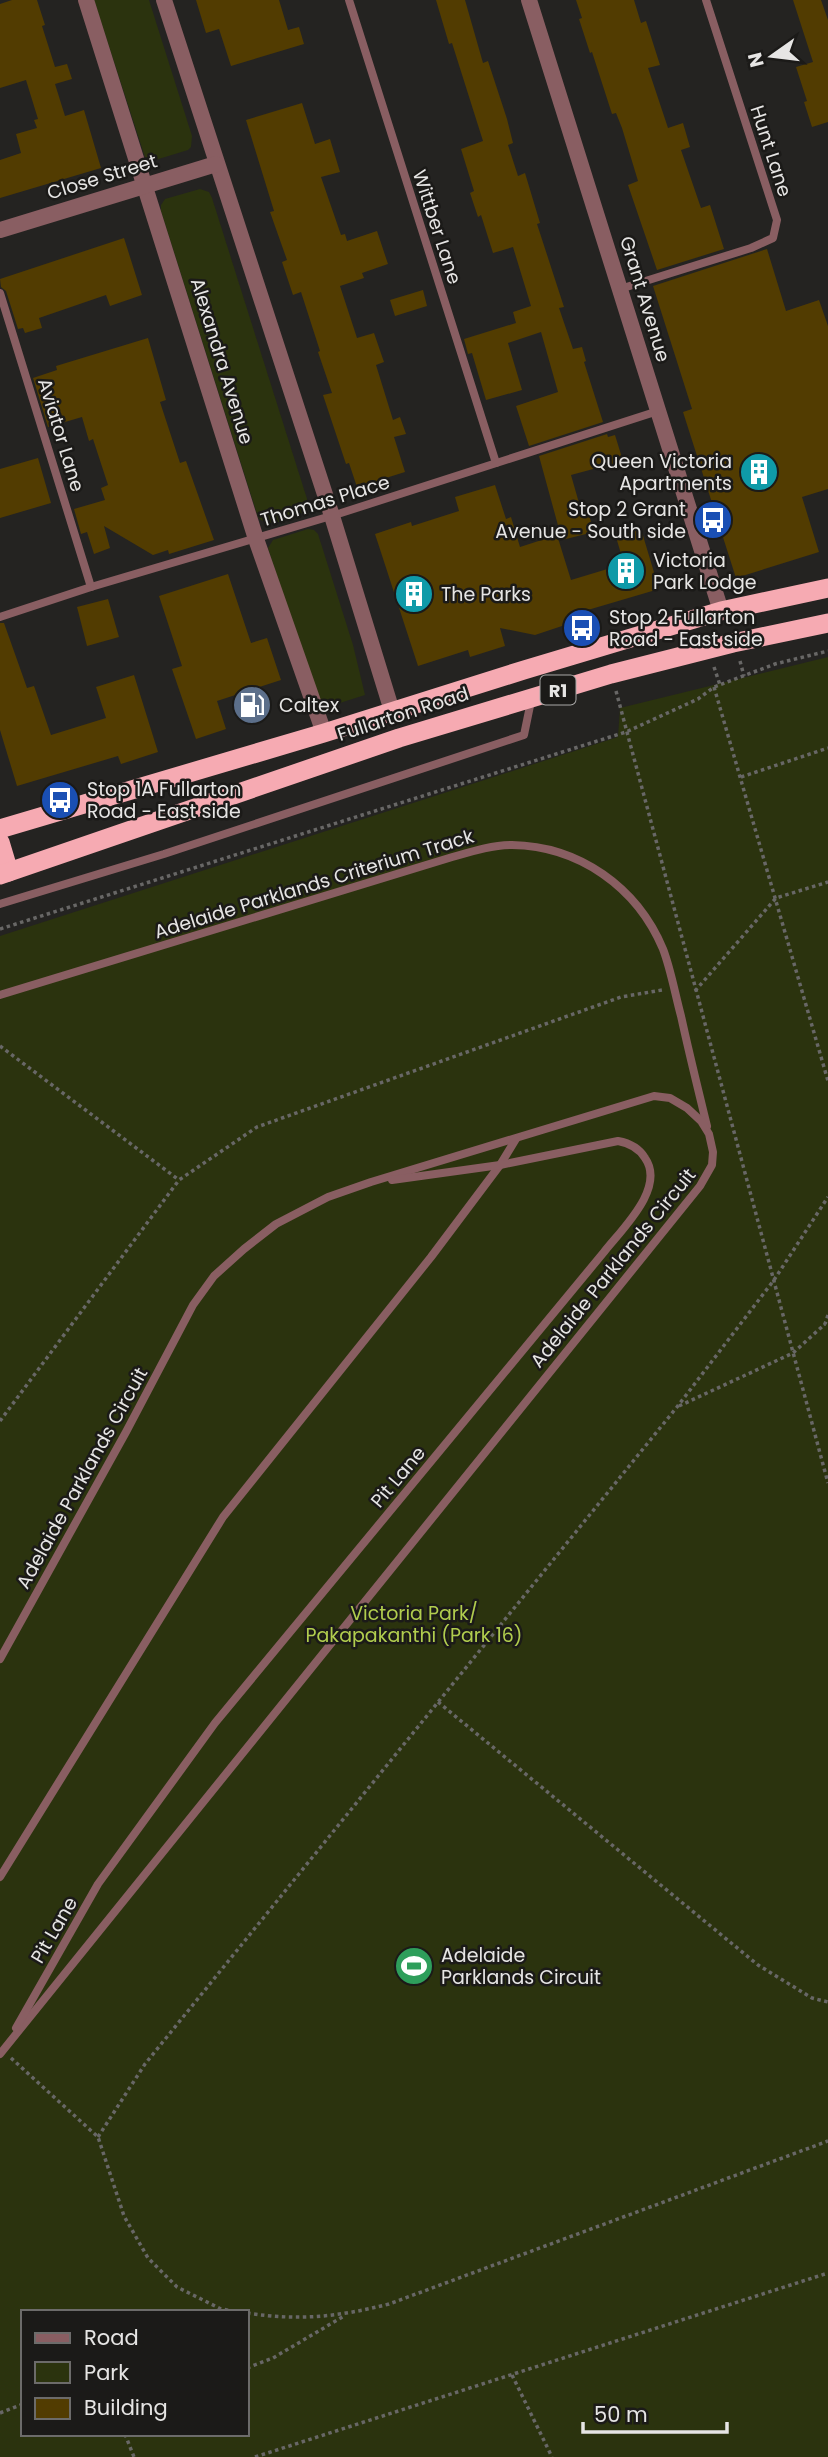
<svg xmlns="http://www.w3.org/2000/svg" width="828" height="2457" font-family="Poppins,sans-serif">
	<rect width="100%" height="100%" fill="#242321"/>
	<g fill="#2b330e" fill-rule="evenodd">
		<polygon points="94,0 149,0 192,136 191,147 188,150 152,161 145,157"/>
		<path d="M200 189 209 192 212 198 308 502 306 511C293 518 269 530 258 517L161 211V205L165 199Z"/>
		<polygon points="308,529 314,530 318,534 353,645 365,695 324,708 313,689 268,548 273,540"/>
		<path d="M828 657V2457H0V936L618 737 620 708ZM23 2312H247V2434H23Z"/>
	</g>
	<g fill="#523c01">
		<polygon points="12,0 37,0 45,25 42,26 55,67 67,64 72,79 55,84 65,116 84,110 101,168 0,198 0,160 21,153 16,134 37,128 34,120 38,119 26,80 0,88 0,4"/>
		<polygon points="196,0 279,0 288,30 299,27 304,44 231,66 219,29 206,33"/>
		<polygon points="436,0 465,0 483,63 488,61 507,119 513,143 508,145 518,176 525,173 540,223 537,224 564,307 559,308 573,349 582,347 586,361 584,362 603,422 529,446 516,406 558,392 541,332 508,343 522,390 486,400 472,353 468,354 464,339 516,323 513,312 531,306 513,247 493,253 481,215 478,217 470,193 474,191 461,149 483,141 452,43 449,44"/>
		<polygon points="576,0 634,0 641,23 646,21 660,65 648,68 668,128 683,123 690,147 681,150 701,208 710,205 724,249 657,270 628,185 638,181 622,128 616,113 612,114 592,52 590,53 579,19 582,18"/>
		<polygon points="793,0 821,0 828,20 828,122 812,127 804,102 807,101 796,67 813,62"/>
		<polygon points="302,103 315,144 330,139 340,172 321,177 341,235 345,234 347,241 377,231 388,264 362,273 364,278 340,286 357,338 374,333 384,362 376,365 393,420 400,417 406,434 394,437 405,472 357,487 349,463 346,464 323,395 332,393 318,352 320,351 301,292 293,295 282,262 287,260 270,212 274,211 246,120"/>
		<polygon points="124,238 142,295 110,306 106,295 39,318 42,328 25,333 23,328 18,329 6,291 1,287 0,279"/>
		<polygon points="767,249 786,311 819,300 828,326 828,489 802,497 819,552 736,578 683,412 692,409 653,286"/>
		<polygon points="423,290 427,306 395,316 390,300"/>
		<polygon points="148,338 166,400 160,402 180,463 186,461 214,540 169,554 168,550 153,555 104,526 110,548 94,554 87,532 81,534 74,509 105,500 101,488 108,485 93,439 89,441 82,417 48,427 33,378 57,370 56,366"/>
		<polygon points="607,434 608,437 615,435 623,461 571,475 583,517 589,515 594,532 562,540 539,456"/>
		<polygon points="38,458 51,503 0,518 0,469"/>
		<polygon points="495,485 506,519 511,517 520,547 557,535 571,580 624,564 616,537 641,529 659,589 581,612 583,619 535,635 500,628 505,646 470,657 468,650 418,666 375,534 411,522 412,526 459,511 455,497"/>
		<polygon points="228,574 251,643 267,638 281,680 217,701 226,729 196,739 172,669 182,666 159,596"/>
		<polygon points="108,599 119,637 87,646 77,607"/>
		<polygon points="0,623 4,623 27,688 34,686 51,735 106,718 96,687 134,675 158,752 121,764 118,756 17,786 0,730"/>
	</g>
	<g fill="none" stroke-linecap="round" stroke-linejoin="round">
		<g stroke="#686766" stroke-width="3.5" stroke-dasharray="3.5 3.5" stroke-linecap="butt">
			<polyline points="740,661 744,676"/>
			<polyline points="714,667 720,685"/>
			<polyline points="714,687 828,1081"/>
			<polyline points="616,691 828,1483"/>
			<polyline points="741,777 828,748"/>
			<polyline points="0,929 626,732 698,699 714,687 775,664 828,651"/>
			<polyline points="695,991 776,898 828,882"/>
			<polyline points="0,1046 179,1180"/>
			<polyline points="828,1315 825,1324 828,1327"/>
			<polyline points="679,1406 793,1353 825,1324"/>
			<polyline points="0,1421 179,1180 257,1127 621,997 662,990"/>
			<polyline points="438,1702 758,1965 812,1998 828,2002"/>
			<polyline points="11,2058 98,2137 124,2216 148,2258 177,2287 221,2309 240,2312"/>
			<polyline points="98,2137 145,2064 677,1407 774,1280 828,1197"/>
			<path d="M247 2313C298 2321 338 2317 389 2304L828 2141"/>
			<polyline points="247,2368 273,2358 344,2316"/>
			<polyline points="512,2375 552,2457"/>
			<polyline points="0,2413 23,2404"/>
			<polyline points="125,2434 134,2457"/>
			<polyline points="255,2457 828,2273"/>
		</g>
		<g stroke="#895e62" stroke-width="8">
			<polyline points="349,0 496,463"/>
			<polyline points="620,289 751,248 773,238 777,220 706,0"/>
			<polyline points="0,293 91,587"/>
			<polyline points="0,617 91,587 341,513 658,411"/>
			<polyline points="0,904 164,854 524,735 531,701"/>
			<path d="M0 995 449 858C470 852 491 845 512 845 579 846 637 887 663 949 671 970 675 994 681 1016 689 1053 698 1089 707 1126"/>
			<polyline points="0,1659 126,1432 193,1305 214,1276 244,1249 276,1224 328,1197 371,1182 654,1096 670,1098 687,1108 701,1121 709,1134 713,1152 712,1165 700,1186 0,2054"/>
			<polyline points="0,1877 223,1517 431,1257 500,1165 516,1139"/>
			<path d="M16 2028 98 1884 215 1723 604 1252C622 1229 666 1188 645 1158 639 1148 629 1143 618 1141L500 1165 392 1180"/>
		</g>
		<g stroke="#895e62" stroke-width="16">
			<polyline points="86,0 256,539 324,733"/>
			<polyline points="164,0 332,516 392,711"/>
			<polyline points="529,0 721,611"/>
			<polyline points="0,230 216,164"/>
		</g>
		<g stroke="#f6aab2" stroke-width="19">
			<polyline points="0,829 324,733 524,670 721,611 828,588"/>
			<polyline points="0,842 9,872"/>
			<polyline points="0,875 399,738 611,674 733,643 828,623"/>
		</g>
	</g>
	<defs>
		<symbol id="building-disc" viewBox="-11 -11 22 22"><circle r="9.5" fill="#0f9aa8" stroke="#1b1a18"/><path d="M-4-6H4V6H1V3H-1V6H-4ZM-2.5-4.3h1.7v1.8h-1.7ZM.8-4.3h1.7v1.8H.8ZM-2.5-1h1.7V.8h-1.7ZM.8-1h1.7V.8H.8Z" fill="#fff"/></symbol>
		<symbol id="bus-disc" viewBox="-11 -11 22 22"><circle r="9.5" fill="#1a4fb4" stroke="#1b1a18"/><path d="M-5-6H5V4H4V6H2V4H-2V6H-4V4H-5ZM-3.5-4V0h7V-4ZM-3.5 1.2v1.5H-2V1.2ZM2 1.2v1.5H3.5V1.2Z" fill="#fff"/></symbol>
		<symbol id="fuel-disc" viewBox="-11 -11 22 22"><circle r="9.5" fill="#5c6f8a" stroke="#1b1a18"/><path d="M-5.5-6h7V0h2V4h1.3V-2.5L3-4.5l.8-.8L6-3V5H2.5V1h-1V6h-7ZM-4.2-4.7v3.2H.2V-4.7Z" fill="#fff"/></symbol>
		<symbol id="stadium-disc" viewBox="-11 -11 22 22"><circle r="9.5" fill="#2e9e5b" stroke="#1b1a18"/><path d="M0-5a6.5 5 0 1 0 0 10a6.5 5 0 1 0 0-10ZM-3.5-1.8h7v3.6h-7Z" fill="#fff"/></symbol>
	</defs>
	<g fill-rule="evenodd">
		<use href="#building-disc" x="737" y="450" width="44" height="44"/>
		<use href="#bus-disc" x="691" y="498" width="44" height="44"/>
		<use href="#building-disc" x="604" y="549" width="44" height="44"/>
		<use href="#building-disc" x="392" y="572" width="44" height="44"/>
		<use href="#bus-disc" x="560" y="606" width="44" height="44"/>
		<use href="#fuel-disc" x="230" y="683" width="44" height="44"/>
		<use href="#bus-disc" x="38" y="778" width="44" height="44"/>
		<use href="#stadium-disc" x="392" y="1944" width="44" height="44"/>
	</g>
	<g text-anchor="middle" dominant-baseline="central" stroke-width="5" stroke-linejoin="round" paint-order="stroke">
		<rect fill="#1b1a18" stroke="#a9a8a7" stroke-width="2" x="540.5" y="675.5" width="35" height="29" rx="5"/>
		<g font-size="18" font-weight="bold" fill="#e6e5e4">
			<text x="558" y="690">R1</text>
		</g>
		<g font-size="19" fill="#e6e5e4" stroke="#1b1a18">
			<text transform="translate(771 151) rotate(72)">Hunt Lane</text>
			<text transform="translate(102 177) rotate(-17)">Close Street</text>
			<text transform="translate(437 227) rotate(72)">Wittber Lane</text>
			<text transform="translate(645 299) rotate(73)">Grant Avenue</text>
			<text transform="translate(222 361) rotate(73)">Alexandra Avenue</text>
			<text transform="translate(61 435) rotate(73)">Aviator Lane</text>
			<text transform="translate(325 501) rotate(-17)">Thomas Place</text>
			<text transform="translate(403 714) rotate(-18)">Fullarton Road</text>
			<text transform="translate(314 884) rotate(-17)">Adelaide Parklands Criterium Track</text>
			<text transform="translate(613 1268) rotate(-51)">Adelaide Parklands Circuit</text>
			<text transform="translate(398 1477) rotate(-50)">Pit Lane</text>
			<text transform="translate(82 1478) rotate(-61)">Adelaide Parklands Circuit</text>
			<text transform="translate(54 1930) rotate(-60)">Pit Lane</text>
		</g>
		<g font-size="19" fill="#e6e5e4" stroke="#1b1a18" text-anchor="start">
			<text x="732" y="461" text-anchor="end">Queen Victoria<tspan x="732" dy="22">Apartments</tspan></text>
			<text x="686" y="509" text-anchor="end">Stop 2 Grant<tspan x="686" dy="22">Avenue - South side</tspan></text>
			<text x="653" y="560">Victoria<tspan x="653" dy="22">Park Lodge</tspan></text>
			<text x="441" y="594">The Parks</text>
			<text x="609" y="617">Stop 2 Fullarton<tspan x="609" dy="22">Road - East side</tspan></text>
			<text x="279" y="705">Caltex</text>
			<text x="87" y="789">Stop 1A Fullarton<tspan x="87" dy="22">Road - East side</tspan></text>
			<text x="441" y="1955">Adelaide<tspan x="441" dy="22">Parklands Circuit</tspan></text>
		</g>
		<g font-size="19" fill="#b1cd4e" stroke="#1b1a18">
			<text x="414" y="1613">Victoria Park/<tspan x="414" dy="22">Pakapakanthi (Park 16)</tspan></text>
		</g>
	</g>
	<rect x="21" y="2310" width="228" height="126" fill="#1b1a18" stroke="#6c6b6a" stroke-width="2"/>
	<rect x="35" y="2333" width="35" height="10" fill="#895e62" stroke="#6c6b6a" stroke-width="2"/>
	<text x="84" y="2345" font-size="21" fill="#e6e5e4">Road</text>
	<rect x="35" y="2362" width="35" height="21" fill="#2b330e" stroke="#6c6b6a" stroke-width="2"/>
	<text x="84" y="2380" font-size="21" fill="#e6e5e4">Park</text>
	<rect x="35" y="2398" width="35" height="21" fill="#523c01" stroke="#6c6b6a" stroke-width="2"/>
	<text x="84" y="2415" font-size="21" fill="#e6e5e4">Building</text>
	<g transform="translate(772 56) rotate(256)" stroke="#1b1a18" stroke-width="5" paint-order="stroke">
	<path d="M0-5L12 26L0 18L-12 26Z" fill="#e6e5e4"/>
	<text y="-10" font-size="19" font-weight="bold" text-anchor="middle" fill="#e6e5e4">N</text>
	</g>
	<path d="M583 2422v10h144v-10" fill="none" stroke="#e6e5e4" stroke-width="3.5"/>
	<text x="594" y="2422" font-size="21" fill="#e6e5e4" stroke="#1b1a18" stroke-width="5" paint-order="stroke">50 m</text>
</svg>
